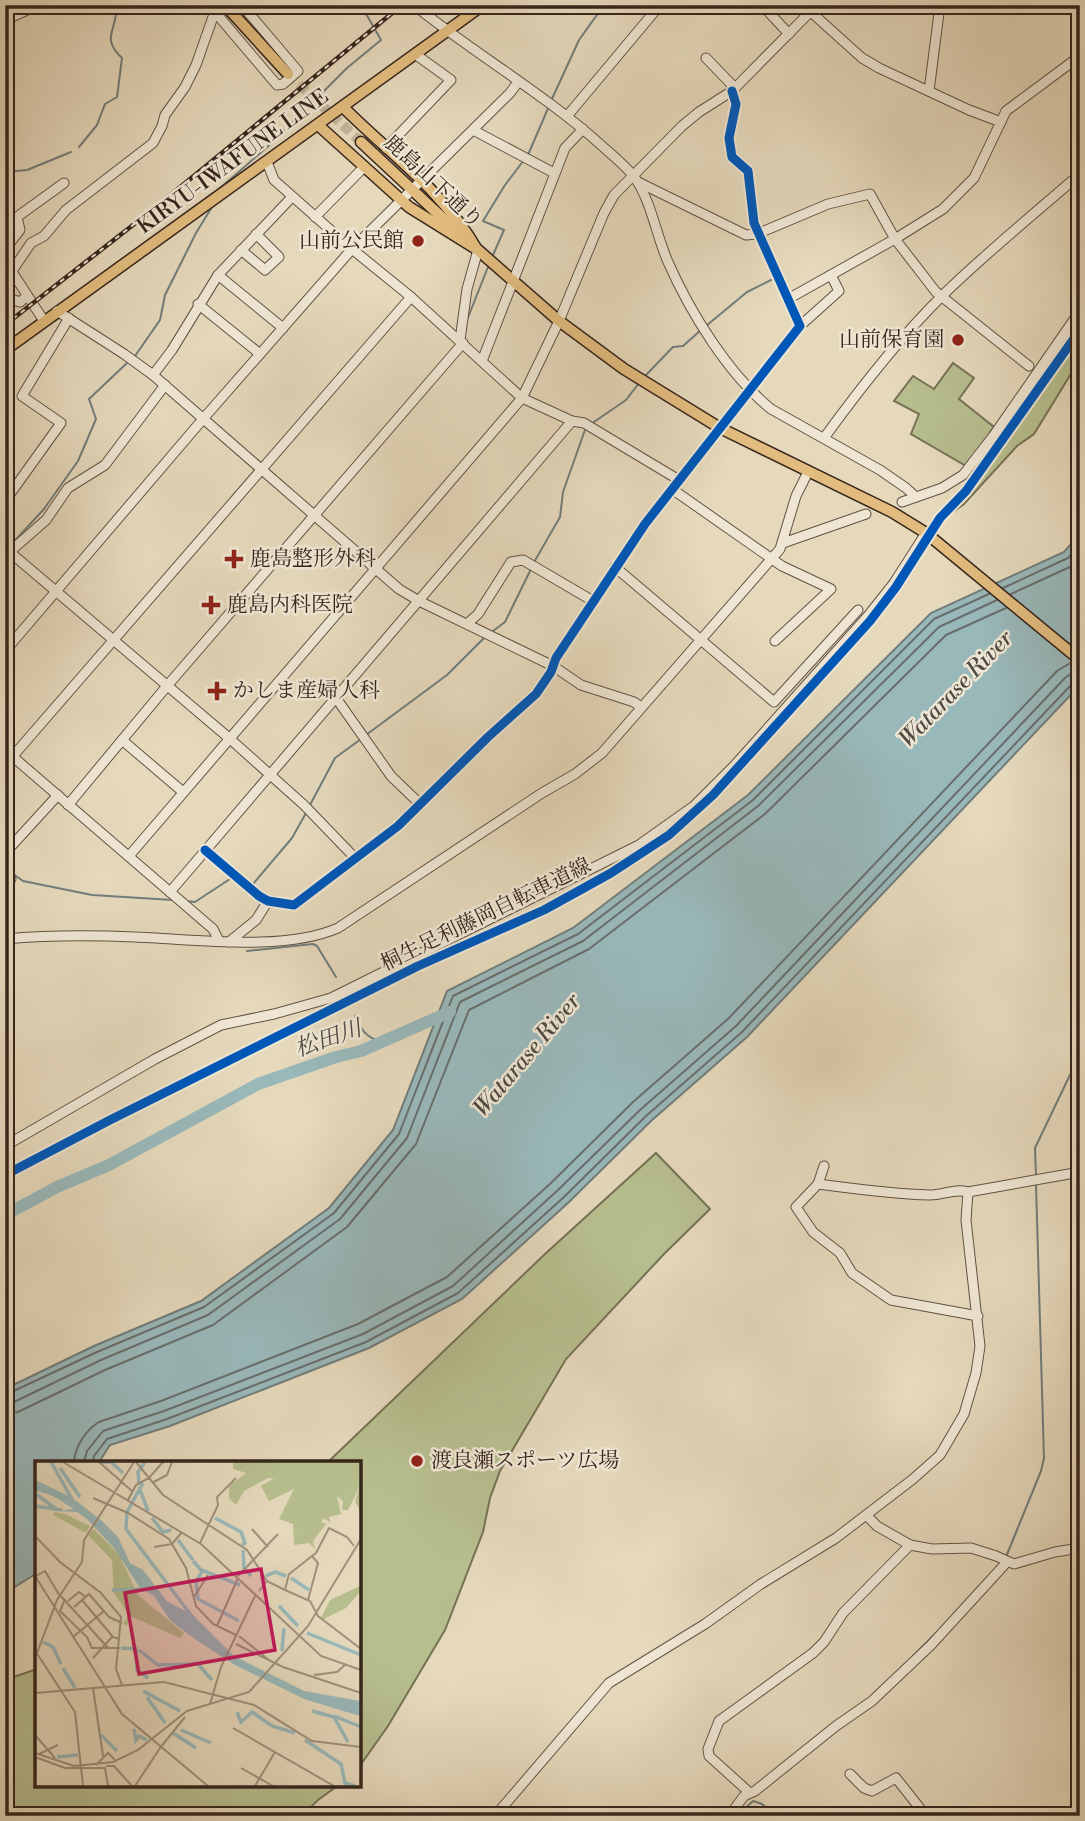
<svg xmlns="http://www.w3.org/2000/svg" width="1085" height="1821" font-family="'Libre Bodoni','Noto Serif JP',serif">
	<rect width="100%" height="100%" fill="#e5d8bb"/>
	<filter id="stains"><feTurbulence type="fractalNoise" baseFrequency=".00286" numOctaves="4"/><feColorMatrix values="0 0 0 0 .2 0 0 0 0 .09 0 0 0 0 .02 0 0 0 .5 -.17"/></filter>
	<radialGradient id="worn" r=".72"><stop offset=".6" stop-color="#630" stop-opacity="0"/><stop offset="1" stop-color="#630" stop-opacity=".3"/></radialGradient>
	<g fill="#b7be8e" stroke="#767256" stroke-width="2">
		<polygon points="1080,333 1080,359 1034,434 1017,446 964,504 942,520 984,471"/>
		<polygon points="953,363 974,378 959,399 994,427 966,466 911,434 919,414 894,401 913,376 934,389"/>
		<polygon points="656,1153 710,1209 664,1254 566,1359 500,1471 490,1498 483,1532 445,1630 388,1726 359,1767 359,1462 328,1462 545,1254"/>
		<polygon points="37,1669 37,1784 340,1784 318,1800 306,1812 308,1816 5,1816 5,1680"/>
	</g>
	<polygon fill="#99b8ba" stroke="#717d7b" stroke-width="2" points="1080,534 1080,685 747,1037 651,1121 569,1202 462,1299 369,1348 170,1426 110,1445 99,1462 37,1462 37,1573 5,1593 5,1389 94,1346 201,1301 329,1208 393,1130 447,991 573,928 748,795 931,613 1064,552"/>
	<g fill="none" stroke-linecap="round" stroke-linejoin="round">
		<g stroke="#686e6c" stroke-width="2">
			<polyline points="1003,588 1068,558 1080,545"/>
			<polyline points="1011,594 1072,566 1080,558"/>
			<polyline points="5,1395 97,1352 204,1307 334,1213 399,1134 453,996 578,934 753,800 934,619 989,594"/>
			<polyline points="5,1403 14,1402 101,1360 208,1315 340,1219 407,1138 460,1002 583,941 758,806 939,627 997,600"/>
			<polyline points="5,1414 18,1412 105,1370 213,1325 347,1227 416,1144 469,1010 589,949 765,814 946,635 1006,608"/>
			<path d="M74 1462C75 1446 86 1430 99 1422L161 1401 358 1324 447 1277 551 1183 633 1102 729 1018 1057 671 1072 662"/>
			<polyline points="84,1462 87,1451 103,1431 164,1411 363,1334 453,1286 558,1190 640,1110 736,1026 1065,678 1072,673 1080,672"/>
			<polyline points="93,1462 94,1456 107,1439 167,1419 366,1342 458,1293 564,1197 646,1116 742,1032 1072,684 1080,681"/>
		</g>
		<g stroke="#717d7b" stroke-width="2">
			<polyline points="551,101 579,40 604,5"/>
			<path d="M79 147 97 125 105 104 117 97 122 58C99 37 119 29 116 5"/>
			<polyline points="528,155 549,106"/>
			<polyline points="219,189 273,142 347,68 381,40 361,5"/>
			<polyline points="5,205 5,172 27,170 71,152"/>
			<polyline points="493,255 504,230 483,221 505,185 524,160"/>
			<polyline points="467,320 488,267"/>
			<polyline points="706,326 747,292 771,280"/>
			<polyline points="135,356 160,320 165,295 196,233 212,207"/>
			<polyline points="645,376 673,347 683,346 701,330"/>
			<polyline points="591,424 626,400 639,383"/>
			<polyline points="10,546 44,509 78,461 96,419 89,399 128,362"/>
			<polyline points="533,564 560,517 563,492 586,427"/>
			<polyline points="493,631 505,622 531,569"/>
			<polyline points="366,735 447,675 485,637"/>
			<polyline points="310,805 335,758 361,739"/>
			<polyline points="5,868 23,881 92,895 173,900"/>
			<polyline points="253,884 292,838 306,813"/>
			<polyline points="186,901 195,902 233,877"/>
			<polyline points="247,951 313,944 317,946 336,977"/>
			<path d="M355 1016C361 1030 366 1037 381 1042"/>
			<polyline points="1036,1176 1035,1148 1080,1054"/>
			<polyline points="1006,1557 1041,1471 1044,1458 1036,1185"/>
			<polyline points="913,1656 936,1633"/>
			<polyline points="737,1816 753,1801 762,1804 777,1816"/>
			<polyline points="1076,1816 1080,1811"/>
		</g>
		<polyline stroke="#99b8ba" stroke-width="12" points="5,1215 57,1187 109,1165 258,1084 336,1057 361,1051 450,1012"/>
		<polyline stroke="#c2b49b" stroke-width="10" stroke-dasharray="10 5" stroke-linecap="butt" points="288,74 361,142"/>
		<defs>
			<g id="minor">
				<polyline points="209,5 277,85 283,84 298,71 242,5"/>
				<path d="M414 5C475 54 543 93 601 145 612 155 626 166 635 178 652 203 656 235 668 262 690 312 728 374 771 409L880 470 906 488 916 497"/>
				<polyline points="762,5 789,34"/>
				<polyline points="1072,5 1080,16"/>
				<polyline points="811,12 862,58 879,68 969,110 1001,122"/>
				<polyline points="5,20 39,5"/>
				<polyline points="706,58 735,88"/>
				<polyline points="929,91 940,5"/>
				<polyline points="568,115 660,5"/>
				<polyline points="473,130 554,173"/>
				<polyline points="386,148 451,80 415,54"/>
				<polyline points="267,162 274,180 352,249 411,297 522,398 572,421 584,423 679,480"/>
				<polyline points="638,182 746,235 757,234 828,204 870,194 895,239 936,292 1029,366"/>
				<polyline points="315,217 364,167"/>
				<polyline points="5,249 20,230 17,217 64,183"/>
				<polyline points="241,250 265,270 279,257 256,234"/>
				<polyline points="5,261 44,321"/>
				<polyline points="12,271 31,243 44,236 66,210 153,143 162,126 165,115 185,87 196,65 214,14"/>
				<polyline points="218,275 283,328"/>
				<polyline points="5,297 20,302 27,296"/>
				<polyline points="788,299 895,239 943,209 974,178 1006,111 1080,56"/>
				<polyline points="198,304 260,354"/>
				<polyline points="57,311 124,354 153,375 399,589 419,601 553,666 581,685 634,702 641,707"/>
				<polyline points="800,326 839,291 831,275"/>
				<polyline points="460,340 467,289 478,250"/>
				<polyline points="482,361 565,148 583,129"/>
				<polyline points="153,375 172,350 218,275 292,197"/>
				<path d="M824 438C861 387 899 338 944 294 987 252 1034 214 1080 174"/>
				<polyline points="672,489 782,566 831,589 775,641"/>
				<polyline points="5,501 61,423 22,396 69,318"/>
				<polyline points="902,502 942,488 963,475 994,435 1080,311"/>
				<polyline points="783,543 866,514"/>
				<polyline points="5,548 229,738 304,805 356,859"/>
				<polyline points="6,555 46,520 68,488 105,465 165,385"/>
				<polyline points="615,567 774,702 858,610"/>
				<polyline points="467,624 478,614 511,562 523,560 593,601"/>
				<polyline points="5,651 203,419 352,249 510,93 518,82"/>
				<polyline points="336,698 391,776 420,804"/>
				<polyline points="122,740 183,792"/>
				<polyline points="5,750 213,929 219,941"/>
				<polyline points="13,756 411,297"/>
				<polyline points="68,805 167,686 463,343"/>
				<polyline points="205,850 259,896 268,901 294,905 398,826 488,737 536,694 551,672 556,658 645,524 800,326 754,223 748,171 732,157 729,138 736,104 732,91"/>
				<polyline points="5,853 58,795"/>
				<polyline points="129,856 522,398 559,321 604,213 614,195 682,126 699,112 732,91 817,5"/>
				<polyline points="5,874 11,879"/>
				<polyline points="170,892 572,421"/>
				<path d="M5 939C48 935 92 935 135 937 194 939 283 952 338 928L542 793 575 774 602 753 780 549 796 496 808 472"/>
				<polyline points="229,942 256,920 268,901"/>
				<polyline points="5,1146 155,1059 221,1025 274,1014 331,998 639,845 694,806 734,766 867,617 894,583 926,533"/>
				<path d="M824 1166 818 1184C855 1189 892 1194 930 1195 943 1195 955 1188 968 1192L1080 1172"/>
				<polyline points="818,1184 796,1207 813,1232 840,1253 852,1273 891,1300 978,1316"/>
				<polyline points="866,1515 877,1526 910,1545 932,1549 971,1548 996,1556 1014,1564 1055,1552 1080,1548"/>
				<polyline points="850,1774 864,1788 872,1791 896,1778 926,1816"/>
				<polyline points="750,1793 709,1756 708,1749 719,1721 813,1653 824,1642 843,1613 910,1545"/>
				<polyline points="495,1816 609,1683 705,1624 761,1584 836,1538 913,1479 940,1455 964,1414 976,1373 980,1346 966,1220 968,1192"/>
				<polyline points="729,1816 744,1796 755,1791 836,1726 872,1701 931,1645 1007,1562"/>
			</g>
			<g id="major">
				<polyline points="225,5 288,74"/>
				<path d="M343 107C389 153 443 191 476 248"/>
				<polyline points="318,125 409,207 478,250 559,321 624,369 720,428 892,512 926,533 1080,660"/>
				<polyline points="361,142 465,239"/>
				<polyline points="5,350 483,5"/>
			</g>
		</defs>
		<use href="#minor" stroke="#625244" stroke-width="11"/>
		<use href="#major" stroke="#36251d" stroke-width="13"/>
		<use href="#minor" stroke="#eee6d3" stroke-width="9"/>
		<use href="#major" stroke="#e2bc7e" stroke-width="10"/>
		<defs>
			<polyline id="rail" points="5,325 156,207 402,5"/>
		</defs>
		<use href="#rail" stroke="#36251d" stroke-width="4.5"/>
		<use href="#rail" stroke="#eee6d3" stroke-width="2" stroke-dasharray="5" stroke-linecap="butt"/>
		<defs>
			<g id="cycleway">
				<polyline points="205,850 259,896 268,901 294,905 398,826 488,737 536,694 551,672 556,658 645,524 800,326 754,223 748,171 732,157 729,138 736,104 732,91"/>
				<polyline points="5,1175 110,1120 418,966 544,910 611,873 669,835 713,795 870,621 896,587 940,518 966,491 1080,330"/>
			</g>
		</defs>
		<use href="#cycleway" stroke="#eee6d3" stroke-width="13"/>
		<use href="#cycleway" stroke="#0057b8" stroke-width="9"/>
	</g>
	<g fill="#8f2418" stroke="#eee6d3" stroke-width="2.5">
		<circle cx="418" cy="241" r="7"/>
		<circle cx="958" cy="340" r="7"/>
		<path d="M230.5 548.5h7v7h7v7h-7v7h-7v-7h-7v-7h7z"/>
		<path d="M207.5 594.5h7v7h7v7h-7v7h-7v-7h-7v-7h7z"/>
		<path d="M213.5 680.5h7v7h7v7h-7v7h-7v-7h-7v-7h7z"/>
		<circle cx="417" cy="1461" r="7"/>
	</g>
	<g text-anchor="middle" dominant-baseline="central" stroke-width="5" stroke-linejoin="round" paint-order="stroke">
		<g font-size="21" fill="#36251d" stroke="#eee6d3">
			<text transform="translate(233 162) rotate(-36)">KIRYU-IWAFUNE LINE</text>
			<text transform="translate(433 182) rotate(43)">鹿島山下通り</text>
			<text transform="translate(486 915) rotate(-26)">桐生足利藤岡自転車道線</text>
		</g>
		<g font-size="21" fill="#36251d" stroke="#eee6d3" text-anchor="start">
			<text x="404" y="241" text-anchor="end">山前公民館</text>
			<text x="944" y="340" text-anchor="end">山前保育園</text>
			<text x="250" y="559">鹿島整形外科</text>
			<text x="227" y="605">鹿島内科医院</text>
			<text x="233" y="691">かしま産婦人科</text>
			<text x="431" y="1461">渡良瀬スポーツ広場</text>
		</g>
		<g font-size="23" font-style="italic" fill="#4f4a44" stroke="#eee6d3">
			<text transform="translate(956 689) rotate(-46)">Watarase River</text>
			<text transform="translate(328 1039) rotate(-19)">松田川</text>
			<text transform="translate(527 1055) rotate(-50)">Watarase River</text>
		</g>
	</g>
	<g transform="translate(35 1461)">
		<rect width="326" height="326" fill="#e5d8bb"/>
		<path d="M198 1H325V49L320 41 324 27 313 49H307L308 40 302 35 306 53 294 56 296 62 289 57 286 61 291 63 278 80 280 88 274 82 259 84 258 63 244 58 259 28 234 40 226 25 239 17H233L209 30 201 44 194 37V25L211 12 198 8ZM20 51 30 53 55 65 51 72 18 54ZM59 68 84 94 103 134 149 172 145 177 95 155 92 164 88 163 94 154 79 132 77 99 53 74ZM325 125V131L311 147 289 158 286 157 295 139Z" fill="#b7be8e"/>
		<path d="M0 19 36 36 67 60 83 76 95 102 108 109 132 140 158 154 199 195 269 230 325 240V255L269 238 200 204 158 177 135 159 119 135 105 127 79 87 51 57 42 51 23 50 39 48 18 35 2 30 0 33Z" fill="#99b8ba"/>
		<path fill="none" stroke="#99b8ba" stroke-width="3.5" d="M16 1 38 40M67 1H76L88 12M25 7 45 36M108 22 92 51 91 68 159 158M104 23 103 11 110 1M104 26 113 50M1 33 21 48M0 45 27 49M117 57 128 71 136 69M180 57 206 71 210 82 207 84M143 79 158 99M208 89 209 107 216 115M158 100 166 109 205 124M167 110 161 121 163 138 204 160M231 115 240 111 251 115M256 117 274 129M77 129 108 128M244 145 263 165M272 172 326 194M8 181 18 186 26 203M86 187 101 188 102 209 113 217M104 189 123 204 163 203 177 219M247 190 249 167M28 207 40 227M108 230 145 250M112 236 130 262M277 250 299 256 313 281M202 251 206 261 217 251 237 265 260 272M299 255 326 266M99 268 101 279 104 275 112 279M146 269 176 282M138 272 161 287M66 274 82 290M270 279 306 303 310 322 320 325M22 296 43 294"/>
		<path fill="none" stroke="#9f907c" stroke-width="2" d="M28 1 166 83 286 195 326 209M64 1 97 30M101 1 128 34 212 89 232 120M117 22 132 14 137 1M58 37 93 52 134 78 151 107 161 145 178 163 201 174M93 39 101 24 114 17 128 1M217 68 233 86M0 75 25 101 66 132 86 156 81 208 87 224M165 82 183 44 182 36 201 17M119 86 137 83 147 71M281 92 294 67 312 76 319 85M0 115 87 253 173 325M1 115 10 110 23 132 74 188M203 115 243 73M250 129 275 140 283 155 326 188M224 130 232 120 250 129 254 113 281 92M159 136 173 114M30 138 25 150 52 176 57 187H85M47 139 78 176 85 178M273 139 283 102 277 95M33 140 44 131 51 136M39 146 54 133 74 156 87 162M182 165 203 117M204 175 234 199M38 176 69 150M201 183 248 206 326 232M1 191 40 251 48 325M2 192 22 139 47 101 49 79 99 1M58 197 77 176M279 214 302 211 310 204M58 227 68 295M0 232 129 221 219 244 277 280 326 286M175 243 186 206 221 133M198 267 299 325M0 274 20 297M125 287 150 256M0 292 39 305 78 301 103 289 152 250 214 231 273 165 326 78M4 293 23 284M0 296 30 307H70L73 325M61 304 73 292 80 299M71 305H79L97 325M206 307 238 325M100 325 125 287M220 325 240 291"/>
		<path fill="#c2185b" fill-opacity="0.15" stroke="#c2185b" stroke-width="3.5" d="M226 108 240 189 104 213 90 132Z"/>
		<rect width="326" height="326" fill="none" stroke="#36251d" stroke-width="3.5"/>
	</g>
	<rect width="1085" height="1821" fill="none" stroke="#e5d8bb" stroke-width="28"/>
	<rect x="7" y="7" width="1071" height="1807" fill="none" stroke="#36251d" stroke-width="3.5"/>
	<rect x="14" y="14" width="1057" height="1793" fill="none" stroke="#36251d" stroke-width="2"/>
	<rect width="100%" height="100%" filter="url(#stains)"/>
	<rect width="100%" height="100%" fill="url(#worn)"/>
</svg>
